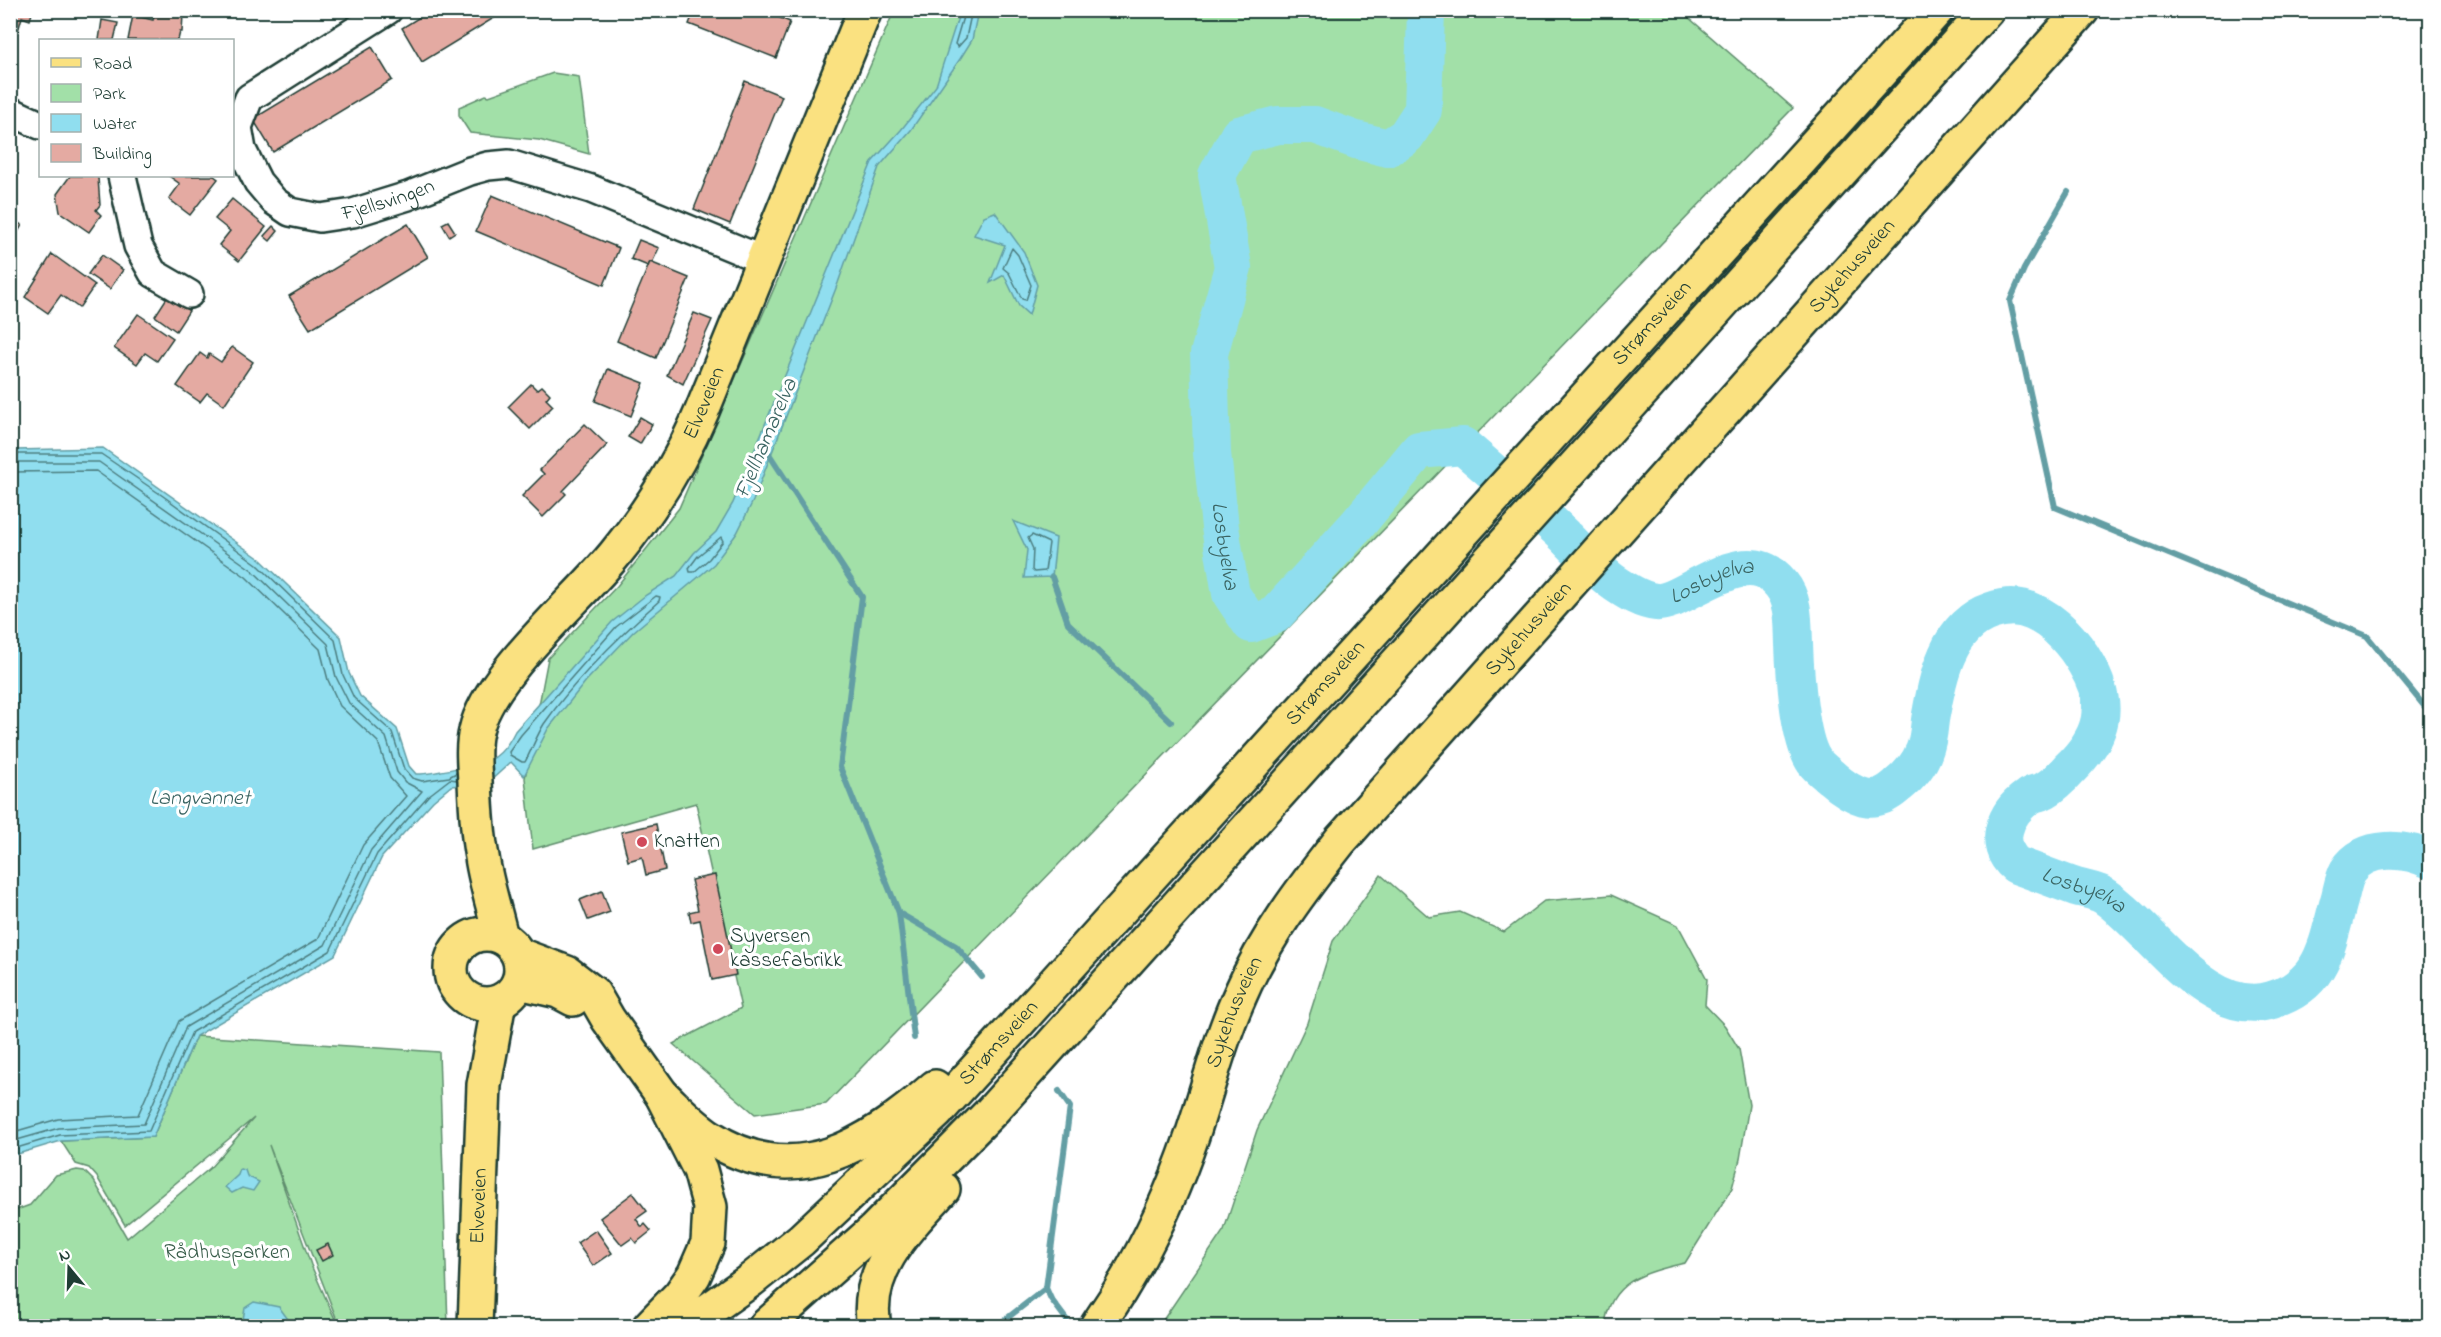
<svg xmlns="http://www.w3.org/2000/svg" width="2441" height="1337" font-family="'Indie Flower',sans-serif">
	<rect width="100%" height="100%" fill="#fff"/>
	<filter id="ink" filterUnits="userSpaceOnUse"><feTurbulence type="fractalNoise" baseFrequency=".0167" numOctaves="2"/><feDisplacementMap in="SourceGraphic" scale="12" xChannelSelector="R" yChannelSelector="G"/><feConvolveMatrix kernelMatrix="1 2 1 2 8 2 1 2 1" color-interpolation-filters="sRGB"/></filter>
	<g filter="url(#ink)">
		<g fill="#a2e0a8" stroke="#608e6e" stroke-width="1.5">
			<polygon points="894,11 1681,11 1793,108 826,1104 755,1114 673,1044 741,1008 696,803 533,849 525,778 548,658 617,586 679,508"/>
			<polygon points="553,73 579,77 589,154 539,140 470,133 459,116 459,107 486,95 489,96"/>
			<path d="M1381 875 1429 917 1460 912 1504 932 1544 901 1611 895 1678 925 1707 979 1705 1005 1725 1026 1739 1049 1749 1105 1740 1159 1732 1188 1685 1263C1647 1272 1609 1280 1605 1326H1159L1224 1230 1257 1130 1307 1023 1333 941Z"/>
			<polygon points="196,1036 439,1052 448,1326 339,1325 269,1145 311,1265 338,1326 11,1326 11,1212 30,1205 56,1175 77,1170 84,1171 94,1181 127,1238 210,1168 254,1118 125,1225 97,1177 89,1168 76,1164 61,1141 153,1137"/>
		</g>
		<g fill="#90deef" stroke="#639ea4" stroke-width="1.5">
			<path d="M960 11H978L972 40 960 59 911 130 879 167 838 283 753 501 737 533 714 564 633 632 586 681 548 729 524 776 511 762 489 782 451 786 433 801 382 857 335 955 196 1036 153 1137 61 1141 11 1156 10 447 15 450 103 448 260 559 341 637 349 673 360 696 397 729 409 766 416 774C428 775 485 763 495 757 504 751 510 741 515 731L612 622 646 595 676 576 694 553 716 532 733 503 872 162 901 130 936 86Z"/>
			<polygon points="995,212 1024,252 1037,285 1029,315 1019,306 1004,275 990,283 1005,245 974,235 984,216"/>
			<polygon points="1013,521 1056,538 1052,577 1024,578 1027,550"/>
			<polygon points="240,1169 245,1170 247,1176 259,1182 253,1191 242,1188 232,1193 225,1187 238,1175"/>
			<polygon points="254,1302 279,1307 293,1326 242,1326 245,1308"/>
		</g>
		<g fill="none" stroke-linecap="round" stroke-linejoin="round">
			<g stroke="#4c7d7f" stroke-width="1.5">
				<polyline points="965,10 955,44 958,47 966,38 972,10"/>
				<polygon points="1012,248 1018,255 1031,285 1026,300 1022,299 1009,273 1003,268"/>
				<polyline points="10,454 101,454 163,496 257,564 335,640 343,675 354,698 392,732 404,769 412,778 422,781 449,777 456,773"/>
				<polyline points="10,462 99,462 252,570 328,644 336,677 349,703 386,737 397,772 405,782 422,791 371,850 325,945 186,1027 144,1124 59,1128 10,1142"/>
				<polyline points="10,472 96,471 246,577 320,649 328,680 340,706 378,742 390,778 406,796 363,845 318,939 179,1021 138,1115 58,1119 10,1133"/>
				<polygon points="1032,535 1049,543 1045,571 1034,572 1032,570 1033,549 1028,538"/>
				<polygon points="721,537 723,541 709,559 694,572 690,572 689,568 698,556"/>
				<path d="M656 596 660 597 659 601C617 638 576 678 544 724 537 735 532 749 525 762H522L510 755 509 752 521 735 616 627Z"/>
				<polyline points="10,1150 60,1135 149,1131 192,1032 330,951 377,854 428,796 450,779 457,780"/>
			</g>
			<g stroke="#639ea4" stroke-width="6">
				<polyline points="2068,192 2024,269 2010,301 2055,507 2367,636 2430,713"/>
				<polyline points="767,451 862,597 840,767 899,913 914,1038"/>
				<polyline points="1052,577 1068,623 1171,722"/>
				<polyline points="899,913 956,946 982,977"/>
				<polyline points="1046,1288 1051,1299 1069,1323"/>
				<polyline points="997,1326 1046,1288 1070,1107 1059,1091"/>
			</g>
			<path stroke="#90deef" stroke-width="38" id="s1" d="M1426 10 1423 110 1406 136 1388 148 1356 140 1315 125H1278L1239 135 1217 175 1233 267 1209 354 1212 453 1220 527 1231 594 1251 624 1275 615 1357 525 1419 450 1463 446C1496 475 1530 503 1562 533 1579 549 1596 571 1616 584 1628 592 1642 601 1656 602 1662 603 1668 600 1674 598 1706 584 1751 547 1781 584 1795 601 1793 624 1794 644 1795 673 1799 739 1814 761 1818 767 1826 773 1832 778 1842 787 1852 794 1864 797 1878 800 1888 794 1898 785 1909 776 1919 765 1924 751 1928 742 1929 730 1930 720 1937 681 1946 626 1991 611 2005 606 2019 605 2033 612 2055 621 2075 644 2086 664 2111 706 2103 736 2069 769 2062 777 2054 785 2045 790 2040 793 2033 793 2028 797 2005 813 1992 844 2016 865 2036 872 2056 880 2076 887 2086 890 2098 891 2106 897 2153 929 2206 1020 2272 1000 2325 984 2327 942 2340 897 2342 889 2344 878 2348 871 2365 844 2406 848 2430 860"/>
		</g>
		<g fill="#e4aaa2" stroke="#1f3d34" stroke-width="1.5">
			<polygon points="10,10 33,10 30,20 22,17 18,31 10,29"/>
			<polygon points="155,10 183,14 182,32 180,32 178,40 128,40 133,15 153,20"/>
			<polygon points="431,10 507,10 422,62 402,28"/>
			<polygon points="690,10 761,10 790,22 776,58 689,24 694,12"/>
			<polygon points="102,20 118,23 114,40 99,40"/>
			<polygon points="372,47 392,80 273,152 253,119"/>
			<polygon points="745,81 782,96 730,224 694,209"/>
			<polygon points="70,176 95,176 98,178 100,205 96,210 101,215 89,232 60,212 57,194"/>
			<polygon points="169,176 214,176 218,179 190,215 169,199 180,184"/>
			<polygon points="492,195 619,248 604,285 476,231"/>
			<polygon points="232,199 266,227 239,261 219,245 230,231 215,219"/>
			<polygon points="10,219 22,225 10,246"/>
			<polygon points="448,221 455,232 449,236 442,224"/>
			<polygon points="408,224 428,257 310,329 289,296"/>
			<polygon points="273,226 278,231 270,241 264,236"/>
			<polygon points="639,240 659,248 652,263 650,262 648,266 631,259"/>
			<polygon points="52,254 95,285 79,308 61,295 48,313 25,297"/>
			<polygon points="102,255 123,270 110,289 88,274"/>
			<polygon points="650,262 689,278 656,358 617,341"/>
			<polygon points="168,296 189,311 176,331 155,316"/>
			<polygon points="694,313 712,320 683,384 667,375"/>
			<polygon points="138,314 173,338 157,361 145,353 137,364 114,348"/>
			<polygon points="232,347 253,362 224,405 207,393 200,402 177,386 200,353 207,358 209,354 221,362"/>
			<polygon points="608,369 644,383 631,416 595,401"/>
			<polygon points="531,384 537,390 542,386 550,394 546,399 553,406 530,429 508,407"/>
			<polygon points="640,417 652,424 640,444 628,437"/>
			<polygon points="585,424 607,445 563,491 566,494 543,517 522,496 544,474 540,470"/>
			<polygon points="656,824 665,870 646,875 642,857 628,861 621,832"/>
			<polygon points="715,875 736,975 712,980 700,920 691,922 689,912 698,910 691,880"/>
			<polygon points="602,891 610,912 588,920 580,900"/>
			<polygon points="633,1193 647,1211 636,1219 642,1227 645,1224 651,1231 636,1243 632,1238 622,1245 600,1218"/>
			<polygon points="596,1230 612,1253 593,1266 577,1243"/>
			<polygon points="328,1244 333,1255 322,1261 316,1250"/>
		</g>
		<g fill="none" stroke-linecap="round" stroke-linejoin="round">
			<defs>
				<g id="minor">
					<path id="s2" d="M388 10 249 98 238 127 242 150 258 182 274 201 290 212 320 218 353 213 408 196 470 171 488 166 509 164 591 189 763 260"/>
					<polyline points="10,111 40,125"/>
					<polyline points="122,176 138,246 153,273 189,294"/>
				</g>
				<g id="major">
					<circle cx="486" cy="969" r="35"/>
					<path id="s3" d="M501 937C495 911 486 884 482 857 477 832 476 806 475 781 474 764 472 747 476 731 488 675 578 600 615 554 651 510 680 463 702 411L865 10"/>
					<path id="s4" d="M475 1326 484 1085 499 1002"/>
					<path id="s5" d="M1097 1326C1138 1267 1169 1204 1192 1136 1208 1088 1220 1039 1241 993 1265 938 1302 889 1340 841L2082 10"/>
				</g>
				<g id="highway">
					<polyline points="519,955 567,973 593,993 608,1019 662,1095 700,1170 710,1207 708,1243 694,1275 680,1295 650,1326"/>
					<polyline points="519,982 558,991 573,999"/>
					<path d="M662 1095C677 1109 693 1126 710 1137 795 1193 869 1145 935 1087"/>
					<path id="s6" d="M686 1326 751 1280 801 1240 937 1112 1937 10"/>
					<polyline points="766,1326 874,1230 991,1112 1987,10"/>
					<path d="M874 1326C863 1271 908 1227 943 1189"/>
				</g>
			</defs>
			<use href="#minor" stroke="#1f3d34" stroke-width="32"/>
			<use href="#major" stroke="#1f3d34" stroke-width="38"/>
			<use href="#highway" stroke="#1f3d34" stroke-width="38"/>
			<use href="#minor" stroke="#fff" stroke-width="27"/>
			<use href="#major" stroke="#fae180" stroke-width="33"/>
			<use href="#highway" stroke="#fae180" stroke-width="33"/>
		</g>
	</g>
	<g fill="#d1495b" stroke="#fff" stroke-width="2">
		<circle cx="642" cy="842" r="6"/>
		<circle cx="718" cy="949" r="6"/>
	</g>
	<g text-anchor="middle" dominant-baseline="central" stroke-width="6" stroke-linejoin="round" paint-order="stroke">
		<g font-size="21" fill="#1f3d34" stroke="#fff">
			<text stroke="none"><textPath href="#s2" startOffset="400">Fjellsvingen</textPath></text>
			<text stroke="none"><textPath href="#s5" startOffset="1316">Sykehusveien</textPath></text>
			<text stroke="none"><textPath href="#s6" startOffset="1395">Strømsveien</textPath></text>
			<text stroke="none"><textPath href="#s3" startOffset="612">Elveveien</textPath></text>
			<text stroke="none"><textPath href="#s5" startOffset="830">Sykehusveien</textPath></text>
			<text stroke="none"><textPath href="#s6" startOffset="909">Strømsveien</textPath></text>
			<text stroke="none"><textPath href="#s5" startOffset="344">Sykehusveien</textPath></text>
			<text stroke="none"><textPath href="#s6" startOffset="423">Strømsveien</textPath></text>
			<text stroke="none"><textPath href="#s4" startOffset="120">Elveveien</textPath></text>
		</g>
		<g font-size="21" fill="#1f3d34" stroke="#fff" text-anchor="start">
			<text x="654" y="842">Knatten</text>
			<text x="730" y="937">Syversen<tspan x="730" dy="24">kassefabrikk</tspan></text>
		</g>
		<g font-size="21" fill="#395e4b" stroke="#fff">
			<text x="227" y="1253">Rådhusparken</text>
		</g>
		<g font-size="22" font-style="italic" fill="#3b6563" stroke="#fff">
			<text transform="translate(767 439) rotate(-67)">Fjellhamarelva</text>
			<text stroke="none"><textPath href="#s1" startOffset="729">Losbyelva</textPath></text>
			<text stroke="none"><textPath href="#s1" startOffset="1413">Losbyelva</textPath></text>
			<text x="200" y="799">Langvannet</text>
			<text stroke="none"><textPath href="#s1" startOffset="2418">Losbyelva</textPath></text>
		</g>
	</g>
	<rect width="2441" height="1337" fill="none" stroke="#fff" stroke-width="36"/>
	<rect x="18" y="18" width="2405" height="1301" fill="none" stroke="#1f3d34" stroke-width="2" filter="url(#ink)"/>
	<rect x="39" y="39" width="195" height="138" fill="#ffffff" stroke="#a5b1ae" stroke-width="1.5"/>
	<rect x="51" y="58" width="30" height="9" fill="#fae180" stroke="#a5b1ae" stroke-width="1.5"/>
	<text x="93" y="69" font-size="18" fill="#1f3d34">Road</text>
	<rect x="51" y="84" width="30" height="18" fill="#a2e0a8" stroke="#a5b1ae" stroke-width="1.5"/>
	<text x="93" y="99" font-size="18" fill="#1f3d34">Park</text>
	<rect x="51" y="114" width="30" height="18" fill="#90deef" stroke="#a5b1ae" stroke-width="1.5"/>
	<text x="93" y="129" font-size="18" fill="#1f3d34">Water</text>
	<rect x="51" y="144" width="30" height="18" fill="#e4aaa2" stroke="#a5b1ae" stroke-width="1.5"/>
	<text x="93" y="159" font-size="18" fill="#1f3d34">Building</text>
	<g transform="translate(69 1268) rotate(341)" stroke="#ffffff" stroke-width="4.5" paint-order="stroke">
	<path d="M0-4.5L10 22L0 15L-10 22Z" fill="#1f3d34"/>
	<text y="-9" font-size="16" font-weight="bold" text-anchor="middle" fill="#1f3d34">N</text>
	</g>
</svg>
